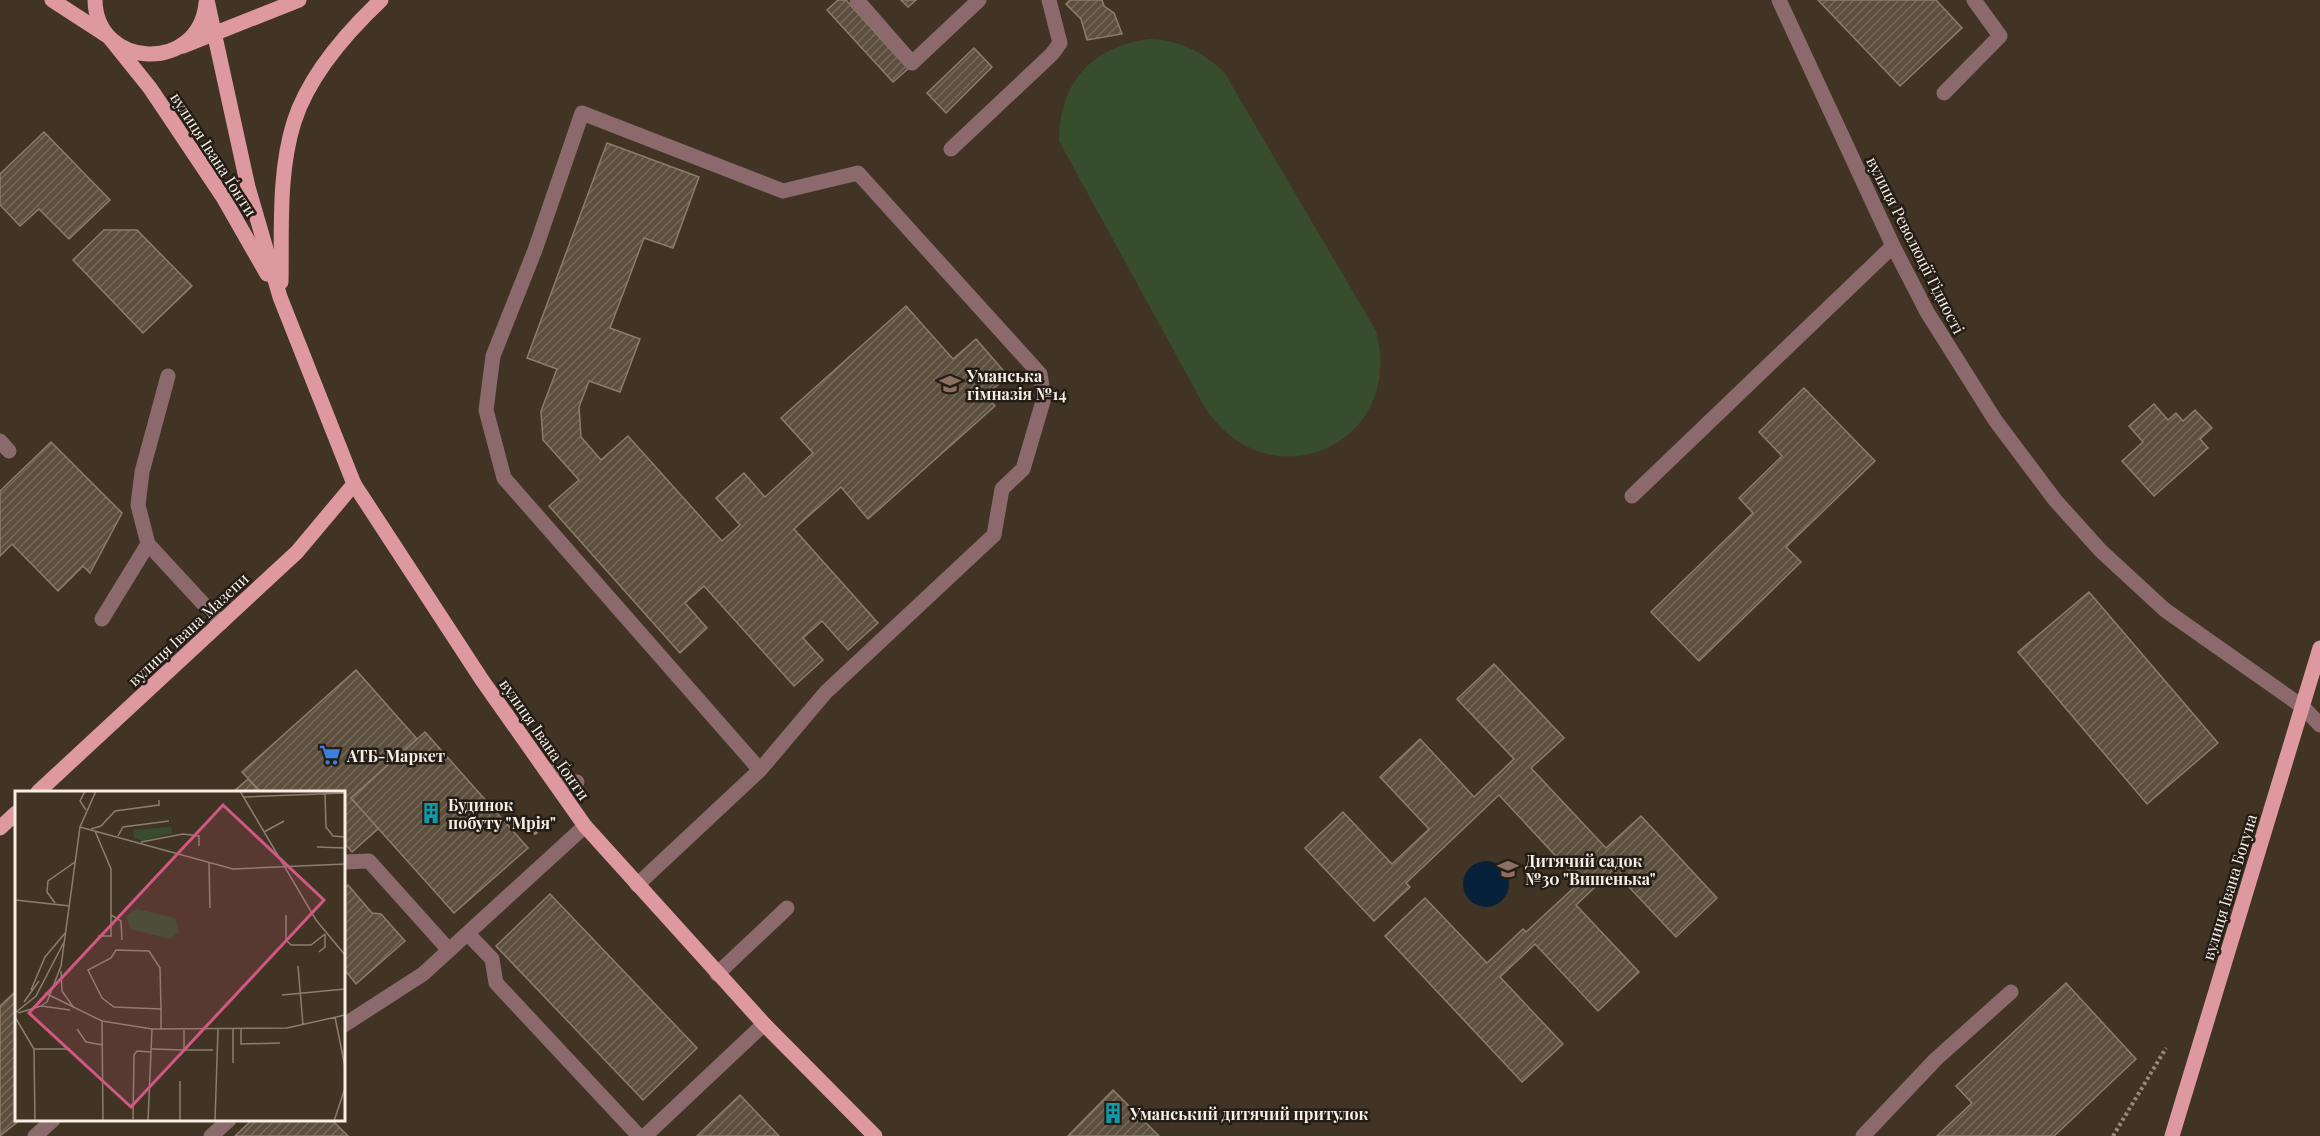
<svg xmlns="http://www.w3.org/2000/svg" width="2320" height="1136" font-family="'Playfair Display',serif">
	<defs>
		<pattern id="building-hatch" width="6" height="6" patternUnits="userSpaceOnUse" patternTransform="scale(1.5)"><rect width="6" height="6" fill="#5d4f3e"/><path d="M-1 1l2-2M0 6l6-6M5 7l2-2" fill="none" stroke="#75695a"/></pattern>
	</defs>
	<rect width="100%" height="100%" fill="#423424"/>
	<path fill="#374d2d" d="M1149 39C1179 40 1201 51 1224 72L1376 331C1407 447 1264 506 1203 404L1059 141C1059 83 1091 47 1149 39Z"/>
	<circle fill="#07213b" cx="1486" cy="884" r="23"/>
	<g fill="url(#building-hatch)" stroke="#8c7d6b" stroke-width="1.5">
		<polygon points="838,0 846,0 908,69 893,82 827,10"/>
		<polygon points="901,0 916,0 908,7"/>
		<polygon points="1070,0 1102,0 1104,6 1114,13 1122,34 1087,40 1081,19 1066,4"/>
		<polygon points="1818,0 1936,0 1962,28 1900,86"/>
		<polygon points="974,48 992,67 946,113 927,93"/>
		<polygon points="44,132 110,200 69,239 39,209 20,226 0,205 0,174"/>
		<polygon points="607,143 699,177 673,248 644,238 610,328 640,339 620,392 589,381 579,407 581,437 601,460 628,436 722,541 740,525 716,498 744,473 765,497 813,453 781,418 906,306 953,359 976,339 1008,376 986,395 995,406 868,519 841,487 794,529 878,623 848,650 822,621 803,638 823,660 794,686 704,586 685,603 707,628 680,653 549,506 579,480 543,440 541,411 557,369 527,358"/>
		<polygon points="104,230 137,230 192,286 143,333 73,260"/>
		<polygon points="1804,388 1875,461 1786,547 1801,562 1699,661 1651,612 1753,513 1739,498 1782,456 1759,432"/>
		<polygon points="2154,404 2168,420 2176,413 2183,421 2195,410 2212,428 2200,439 2208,448 2154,496 2122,461 2143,442 2129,426"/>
		<polygon points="51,442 122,513 90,573 83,566 58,591 12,544 0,556 0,491"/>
		<polygon points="2089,592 2218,743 2147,804 2018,652"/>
		<polygon points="1494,664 1564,738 1531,768 1606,848 1641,816 1717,898 1676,937 1613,870 1576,905 1639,972 1598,1011 1535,944 1500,977 1563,1044 1522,1082 1385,936 1425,898 1487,963 1523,929 1526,932 1580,882 1499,795 1406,883 1410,887 1374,921 1305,848 1343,812 1392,864 1429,829 1380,777 1420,739 1474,797 1514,759 1457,699"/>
		<polygon points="356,670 417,739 351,798 379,828 352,852 344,843 344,792 261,792 242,772"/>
		<polygon points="425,732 528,848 454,913 351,798"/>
		<polygon points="248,779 260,792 233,792"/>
		<polygon points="348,885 372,913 381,914 405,941 356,984 344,969 344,889"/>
		<polygon points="550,894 697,1048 643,1100 496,946"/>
		<polygon points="2066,983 2136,1059 2054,1136 1937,1136 1972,1103 1956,1086"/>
		<polygon points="16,991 16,1120 20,1120 0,1136 0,1006"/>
		<polygon points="1113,1090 1159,1136 1068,1136"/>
		<polygon points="740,1095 779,1136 697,1136"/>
		<polygon points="252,1120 332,1120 348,1136 235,1136"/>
	</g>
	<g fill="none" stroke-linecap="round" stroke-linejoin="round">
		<g stroke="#958a7c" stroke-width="4" stroke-dasharray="3 3" stroke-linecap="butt">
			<polyline points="531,827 538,836"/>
			<polyline points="2113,1136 2166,1048"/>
		</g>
		<g stroke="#8b696c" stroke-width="15">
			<polyline points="857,0 912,63 979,0"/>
			<polyline points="1779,0 1893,246 1927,312 1995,420 2055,500 2101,551 2165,610 2303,707 2320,725"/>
			<polyline points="1944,93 2000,36 1974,0"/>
			<polyline points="951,149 1052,54 1060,43 1049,0"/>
			<polyline points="168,376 142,472 138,505 148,544 221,623"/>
			<polyline points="0,441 9,451"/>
			<polyline points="1632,496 1893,246"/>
			<polyline points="102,619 148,544"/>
			<polyline points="545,769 568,782 577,782"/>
			<polyline points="344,862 369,861 448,949"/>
			<polyline points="637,885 760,770 504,478 486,410 493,356 535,250 582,113 783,191 858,173 1040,374 1044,398 1023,469 1002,489 994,535 826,692 760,770"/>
			<polyline points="468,934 492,959 496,983 639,1136"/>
			<polyline points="717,974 787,908"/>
			<polyline points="344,1025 423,974 585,826"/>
			<polyline points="35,1136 53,1120"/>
			<polyline points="211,1136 229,1120"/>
			<polyline points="645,1136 764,1024"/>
			<polyline points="1863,1136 1936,1059 2011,992"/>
		</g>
		<g stroke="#de99a0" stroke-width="15">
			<polyline points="52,0 109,37 150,88 223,197 267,274"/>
			<path d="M95 0C96 69 199 74 206 3"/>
			<polyline points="207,0 248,187 280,297 354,484 482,680 585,826 764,1024 875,1136"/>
			<polyline points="183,46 299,0"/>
			<path d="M281 282C282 230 278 173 294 122 309 75 345 34 381 0"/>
			<polyline points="38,792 297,552 354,484"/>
			<polyline points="0,828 16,813"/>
			<polyline points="2172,1136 2320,648"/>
		</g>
	</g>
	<defs>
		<symbol id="school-bare" viewBox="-9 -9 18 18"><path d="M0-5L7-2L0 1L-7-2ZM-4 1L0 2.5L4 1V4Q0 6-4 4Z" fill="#8d6e63" stroke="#231d16" stroke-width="2.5" paint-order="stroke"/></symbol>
		<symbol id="supermarket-bare" viewBox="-9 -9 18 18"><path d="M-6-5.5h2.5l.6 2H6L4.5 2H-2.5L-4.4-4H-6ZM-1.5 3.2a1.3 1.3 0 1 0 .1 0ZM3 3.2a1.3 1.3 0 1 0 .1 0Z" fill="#3f7fe0" stroke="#231d16" stroke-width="2.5" paint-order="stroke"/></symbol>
		<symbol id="building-bare" viewBox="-9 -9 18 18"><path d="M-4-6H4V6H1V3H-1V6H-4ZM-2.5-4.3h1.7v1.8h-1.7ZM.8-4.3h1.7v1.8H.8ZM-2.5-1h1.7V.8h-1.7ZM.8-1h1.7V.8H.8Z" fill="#0f9aa8" stroke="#231d16" stroke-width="2.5" paint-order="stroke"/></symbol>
	</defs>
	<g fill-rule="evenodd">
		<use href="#school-bare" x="935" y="369" width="30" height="30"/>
		<use href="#supermarket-bare" x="315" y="740" width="30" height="30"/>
		<use href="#building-bare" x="416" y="798" width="30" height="30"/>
		<use href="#school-bare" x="1493" y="854" width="30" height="30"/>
		<use href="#building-bare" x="1098" y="1098" width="30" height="30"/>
	</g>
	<g text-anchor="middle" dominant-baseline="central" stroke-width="5" stroke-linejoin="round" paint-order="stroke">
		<g font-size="16" fill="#f7eee4" stroke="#231d16">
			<text transform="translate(214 154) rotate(57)">вулиця Івана Ґонти</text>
			<text transform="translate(1916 245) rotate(63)">вулиця Революції Гідності</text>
			<text transform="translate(188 629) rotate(-43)">вулиця Івана Мазепи</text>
			<text transform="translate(545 739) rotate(55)">вулиця Івана Ґонти</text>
			<text transform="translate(2229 887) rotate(-73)">вулиця Івана Богуна</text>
		</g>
		<g font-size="16" font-weight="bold" fill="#f7eee4" stroke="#231d16" text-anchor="start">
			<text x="967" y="375">Уманська<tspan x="967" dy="18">гімназія №14</tspan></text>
			<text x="347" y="755">АТБ-Маркет</text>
			<text x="448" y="804">Будинок<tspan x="448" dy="18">побуту "Мрія"</tspan></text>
			<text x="1525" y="860">Дитячий садок<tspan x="1525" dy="18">№30 "Вишенька"</tspan></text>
			<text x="1130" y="1113">Уманський дитячий притулок</text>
		</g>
	</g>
	<g transform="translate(15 791)">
		<rect width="330" height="330" fill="#423424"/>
		<path d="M156 36 157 42 127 50 119 47 118 39Z" fill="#374d2d"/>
		<path d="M122 118 160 127 164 141 155 148 115 138 111 125Z" fill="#374d2d"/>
		<path fill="none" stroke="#8a7e71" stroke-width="1.5" d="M70 0 65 10 71 19M225 0 301 129 330 164M310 3 311 36 318 45 330 46M229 6 330 2M65 36 218 78 330 73M76 38 86 35 100 20 144 14V9M80 40 96 78V145H83M249 41 269 30M103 45 108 36 154 30M126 51 168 43 184 45V55M302 56 330 57M194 72 195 117M0 109 55 115M40 112 32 101 33 90 60 71M96 124 106 130 107 149M271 124V149L276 154H296L310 143M304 161 310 156V143M283 175 288 234M46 180 47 200 59 217M16 199 30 166 51 141M30 202 87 230 137 238 272 237 330 224M267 204 330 198M9 211 24 190M26 215 32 211 46 175 65 36 81 0M0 222 21 205 49 151M3 222 26 215 55 219M0 226 19 258 20 330M320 226 330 276M87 230 88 330M62 238 71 251 88 254M146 238V218L99 216 87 207 73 179 96 167 101 159 134 160 145 177 146 218M218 238V272M226 238V253L265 252M19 258H55M137 258 169 259V239M169 259H198M165 290V330M118 328 119 264 122 260 136 261M133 330 137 238M200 330 203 238M319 330 330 297"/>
		<path fill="#d25884" fill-opacity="0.15" stroke="#d25884" stroke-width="3" d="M208 14 309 109 116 316 14 222Z"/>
		<rect width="330" height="330" fill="none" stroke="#f7eee4" stroke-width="3"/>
	</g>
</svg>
